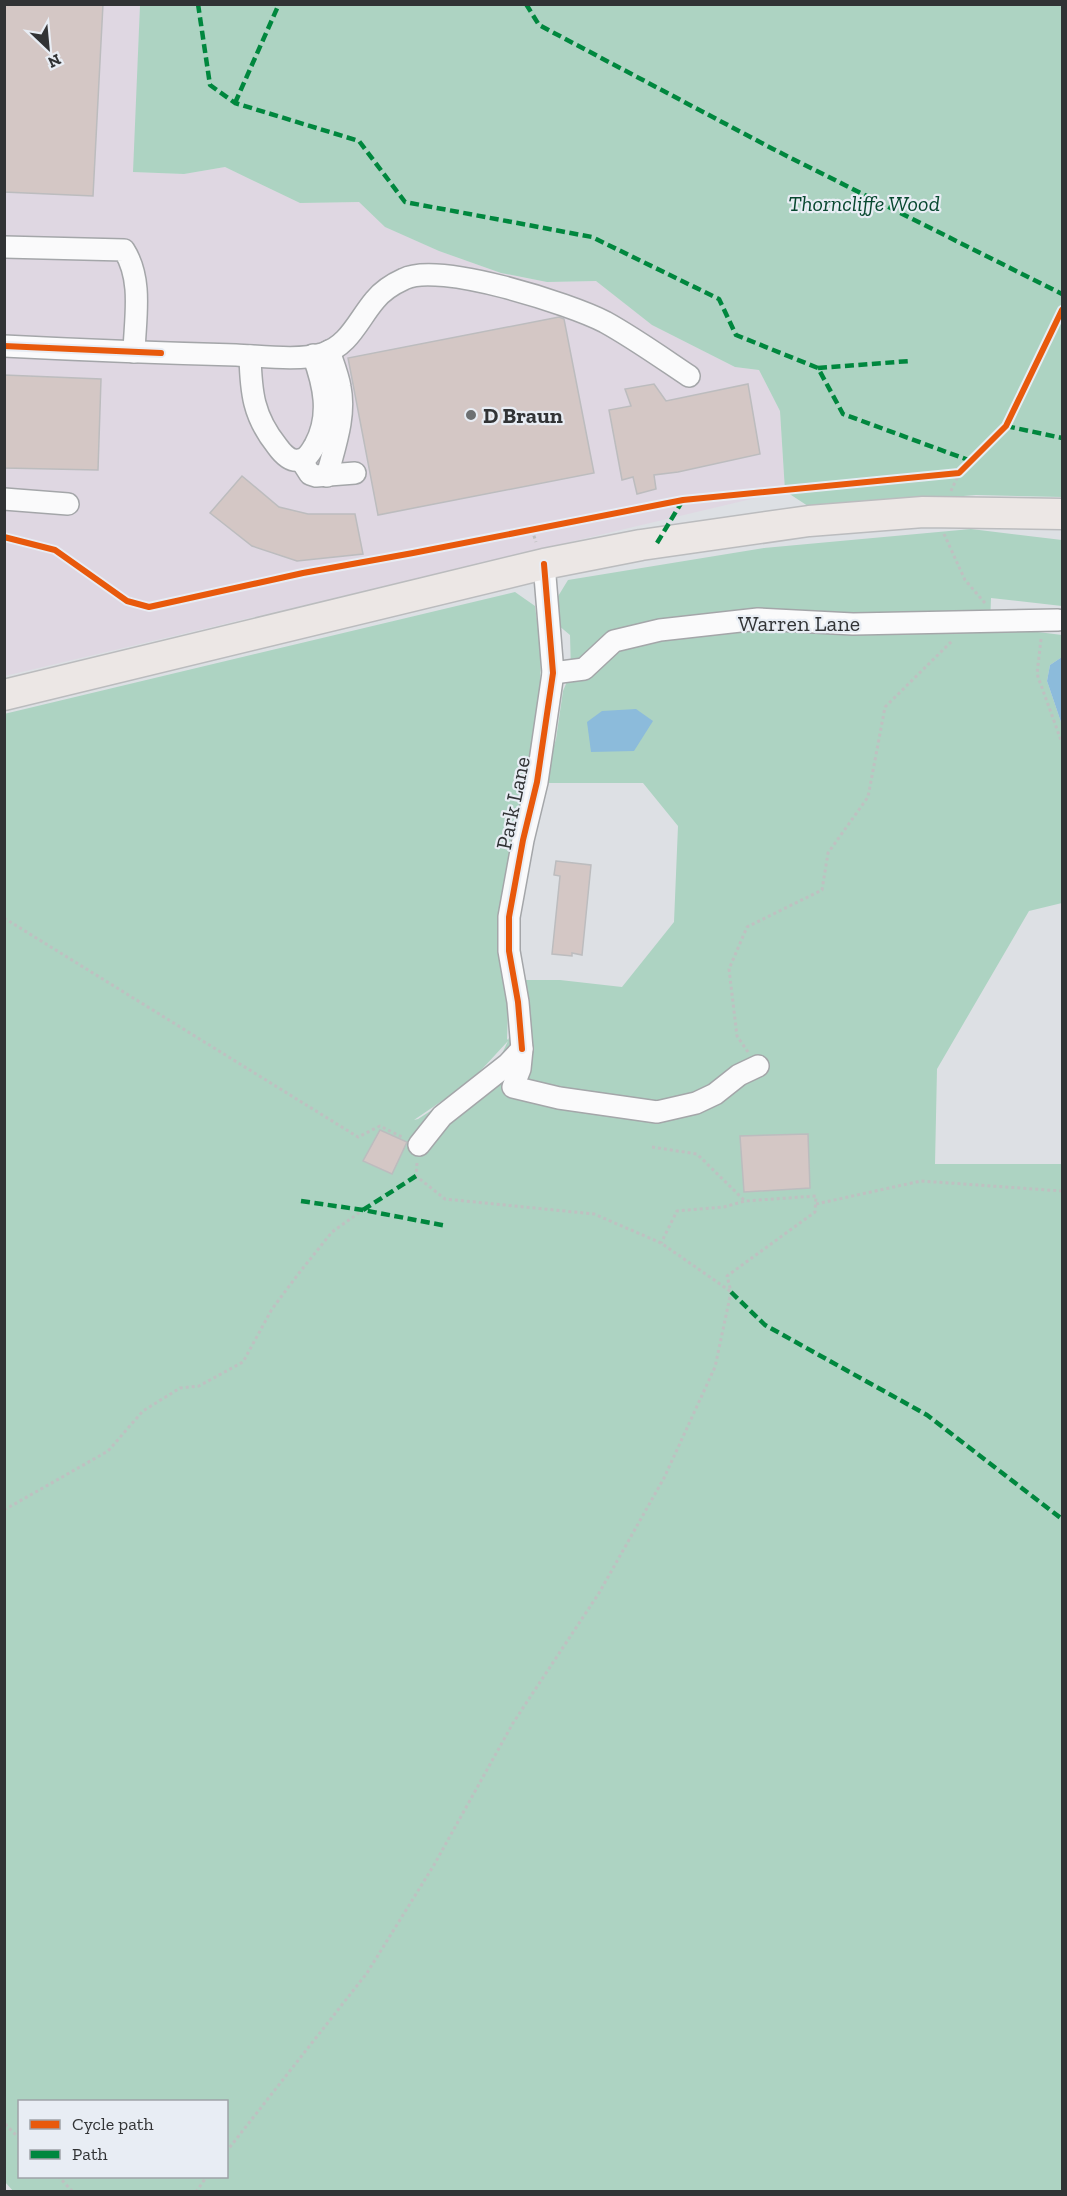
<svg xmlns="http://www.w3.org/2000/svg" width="1067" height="2196" font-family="'Zilla Slab',serif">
	<rect width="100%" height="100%" fill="#dde0e4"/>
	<polygon fill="#dfd7e2" points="4,5 140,5 134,172 184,174 225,167 300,203 359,202 385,227 439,251 501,273 547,282 596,281 652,325 735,367 759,370 780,411 785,491 5,676"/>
	<g fill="#add3c2" fill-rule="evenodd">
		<polygon points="140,5 1062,5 1062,497 976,495 811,508 785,491 780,411 759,370 735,367 652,325 596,281 547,282 501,273 439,251 385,227 359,202 300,203 225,167 184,174 133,172"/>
		<path d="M971 529 1062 540V606L991 598 990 626 1062 635V657L1050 665 1047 681 1062 725V903L1029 911 937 1069 935 1164H1062V2191L14 2192 5 2182 4 714 515 592 535 606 541 651 539 731 509 980H560L622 987 674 922 678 826 643 783H543L556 739 563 691 571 672 570 635 558 625 557 598 568 580 764 548ZM509 981 513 1028 508 1040 507 1039ZM508 1041 500 1058 471 1085 418 1119 414 1120 471 1081ZM20 2102H226V2176H20Z"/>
	</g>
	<g fill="#8cbbdb">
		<polygon points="1062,657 1062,725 1047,681 1050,665"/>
		<polygon points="636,709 653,721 634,751 591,752 587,722 602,711"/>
	</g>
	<g fill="#d4c7c5" stroke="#bcbcbe" stroke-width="1.5">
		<polygon points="4,4 103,4 93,196 4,192"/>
		<polygon points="559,317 564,319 594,473 378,515 348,358"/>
		<polygon points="4,375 101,379 98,470 4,468"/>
		<polygon points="654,384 666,401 748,384 760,454 678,472 654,475 656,489 637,494 633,477 622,480 609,410 631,406 625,389"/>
		<polygon points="242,476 279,507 308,514 355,514 363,554 297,561 252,546 210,513"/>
		<polygon points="556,861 591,865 582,955 572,953 572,956 552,954 560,876 554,875"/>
		<polygon points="380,1130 407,1142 392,1174 363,1161"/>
		<polygon points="808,1134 810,1188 744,1192 740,1136"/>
	</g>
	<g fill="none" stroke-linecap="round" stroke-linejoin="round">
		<defs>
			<g id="minor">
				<path d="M4 247 124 250C143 280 135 318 134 352"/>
				<path d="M4 346C82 350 159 353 236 355 260 356 301 361 322 354 349 346 358 320 375 300 383 290 393 284 404 279 438 261 570 304 605 322 634 338 662 358 689 376"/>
				<path d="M250 356C251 392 253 416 277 446 282 453 290 462 299 460 308 459 311 451 315 445 331 415 324 385 313 355"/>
				<polyline points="301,460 310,474 316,476 355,473"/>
				<path d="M327 476C334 448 346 417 340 387 338 375 333 363 329 351"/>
				<polyline points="4,499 68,504"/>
				<polyline points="544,564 553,673 537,782 523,840 509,917 509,951 518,1002 522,1049 520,1069 513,1087 559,1098 657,1112 696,1103 715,1094 739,1075 758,1066"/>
				<polyline points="553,673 584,669 614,641 660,630 758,619 853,624 1058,620"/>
				<polyline points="419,1145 442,1116 508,1064 522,1049"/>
			</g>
			<polyline id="highway" points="4,695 544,564 641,545 809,521 923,512 1062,514"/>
		</defs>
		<use href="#minor" stroke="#a4a6a9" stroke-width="24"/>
		<use href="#highway" stroke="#bbbcbe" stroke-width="33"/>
		<g stroke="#bfc0c1" stroke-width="3" stroke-dasharray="3 3" stroke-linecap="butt">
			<polyline points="951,491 959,473"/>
			<polyline points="532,530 536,542"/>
			<polyline points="944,534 965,580 985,603"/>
			<polyline points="1041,639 1037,674 1062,743"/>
			<polyline points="4,918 358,1137 380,1126 402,1137"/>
			<polyline points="748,1052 737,1036 729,969 747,927 822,890 828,853 868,797 885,707 952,641"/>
			<polyline points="652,1147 697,1154 745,1201"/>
			<polyline points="417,1163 416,1176 445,1199 594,1214 661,1243 730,1291"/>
			<polyline points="816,1204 921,1181 1062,1191"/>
			<polyline points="4,1510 108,1451 143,1411 180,1388 199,1386 243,1362 272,1309 299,1273 332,1232 363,1210"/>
			<polyline points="4,2118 6,2125 20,2139"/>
			<polyline points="226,2152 367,1973 434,1865 513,1723 599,1593 664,1478 715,1367 731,1292 727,1276 815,1212 816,1196 745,1201 724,1207 677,1211 661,1243"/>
			<polyline points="58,2176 73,2192"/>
			<polyline points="196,2192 207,2176"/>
		</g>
		<use href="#minor" stroke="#fafafb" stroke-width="21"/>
		<use href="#highway" stroke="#ece7e5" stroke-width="30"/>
		<g stroke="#00873e" stroke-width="4.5" stroke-dasharray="9 4.5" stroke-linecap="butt">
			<polyline points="198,4 210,85 235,103 359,141 405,202 592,237 719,299 736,335 818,368 843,414 971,461"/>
			<polyline points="526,4 539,25 773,149 1062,294"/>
			<polyline points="235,103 279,4"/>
			<polyline points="818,368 910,361"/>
			<polyline points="1006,426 1062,438"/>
			<polyline points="657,543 683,500"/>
			<polyline points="301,1201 363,1210 447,1226"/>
			<polyline points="363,1210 416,1176"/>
			<polyline points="731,1292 765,1325 927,1415 1062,1519"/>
		</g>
		<defs>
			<g id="cycleway">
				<polyline points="4,346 161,353"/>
				<polyline points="4,537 55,550 127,601 149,607 303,573 413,553 683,500 959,473 1006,426 1062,310"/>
				<polyline points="522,1049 518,1002 509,951 509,917 523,840 537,782 553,673 544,564"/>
			</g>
		</defs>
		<use href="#cycleway" stroke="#e8edf4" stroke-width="10"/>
		<use href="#cycleway" stroke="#e8590c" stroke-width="6"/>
	</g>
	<circle fill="#6d7072" stroke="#e8edf4" stroke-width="2" cx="471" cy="415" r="6"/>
	<g text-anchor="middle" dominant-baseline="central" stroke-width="4.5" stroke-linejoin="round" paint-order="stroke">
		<g font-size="22" font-style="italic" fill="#084830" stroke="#e8edf4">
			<text x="864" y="203">Thorncliffe Wood</text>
		</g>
		<g font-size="22" font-weight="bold" fill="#313335" stroke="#e8edf4" text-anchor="start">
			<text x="483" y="415">D Braun</text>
		</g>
		<g font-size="22" fill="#313335" stroke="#e8edf4">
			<text x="799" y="623">Warren Lane</text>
			<text transform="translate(513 803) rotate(-78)">Park Lane</text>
		</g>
	</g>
	<rect width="1067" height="2196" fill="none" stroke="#313335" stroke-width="12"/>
	<rect x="18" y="2100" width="210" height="78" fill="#e8edf4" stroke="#9fa3a8" stroke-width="1.5"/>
	<rect x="30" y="2120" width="30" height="9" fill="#e8590c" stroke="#9fa3a8" stroke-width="1.5"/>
	<text x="72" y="2130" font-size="18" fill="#313335">Cycle path</text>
	<rect x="30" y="2150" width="30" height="9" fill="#00873e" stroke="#9fa3a8" stroke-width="1.5"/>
	<text x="72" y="2160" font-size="18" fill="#313335">Path</text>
	<g transform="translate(48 48) rotate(154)" stroke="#e8edf4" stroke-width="4.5" paint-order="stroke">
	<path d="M0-4.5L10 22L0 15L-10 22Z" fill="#313335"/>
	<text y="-9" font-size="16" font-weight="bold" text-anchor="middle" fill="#313335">N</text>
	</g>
</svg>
